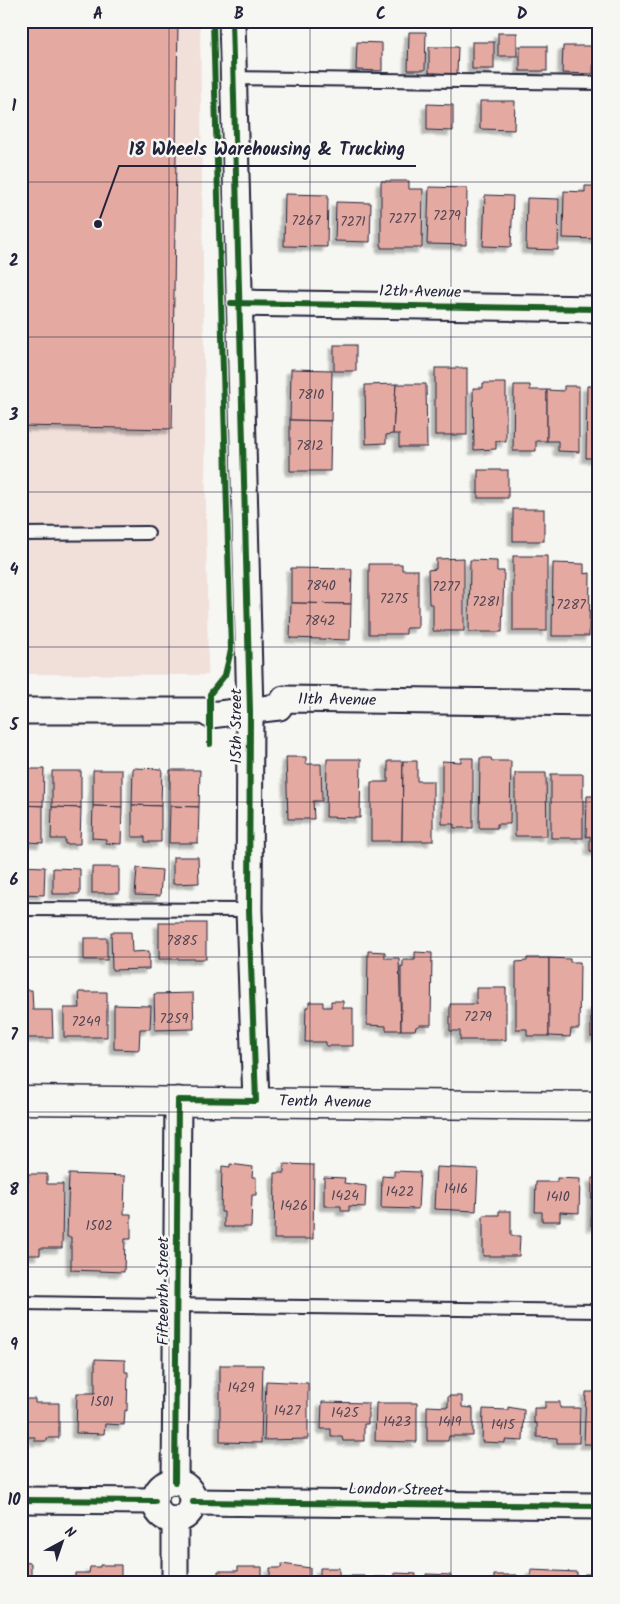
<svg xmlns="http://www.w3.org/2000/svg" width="620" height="1604" font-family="Kalam,sans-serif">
	<defs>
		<filter id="shadow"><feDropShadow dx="-4.5" dy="4.5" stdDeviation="1" flood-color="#0004"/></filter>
	</defs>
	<rect width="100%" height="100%" fill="#f6f6f2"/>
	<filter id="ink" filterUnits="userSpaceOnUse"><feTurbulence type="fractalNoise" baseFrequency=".02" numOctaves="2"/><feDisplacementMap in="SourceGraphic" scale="10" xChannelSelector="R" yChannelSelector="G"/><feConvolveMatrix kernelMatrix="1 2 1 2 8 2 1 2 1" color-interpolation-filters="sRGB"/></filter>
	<g filter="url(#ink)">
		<polygon fill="#f1dfda" points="21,21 200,21 208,675 21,674"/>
		<g fill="#e4aaa1" stroke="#22223b" filter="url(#shadow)">
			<polygon points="21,21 178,21 172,429 21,426"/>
			<polygon points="409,32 426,32 425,70 408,70"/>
			<rect x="498" y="33" width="19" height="23"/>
			<polygon points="357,42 382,43 382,71 356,70"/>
			<rect x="472" y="42" width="22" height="27"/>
			<rect x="520" y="46" width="27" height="25"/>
			<polygon points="563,46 594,46 593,74 562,73"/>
			<polygon points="429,47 458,47 457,74 429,73"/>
			<polygon points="480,101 515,101 514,130 480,129"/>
			<polygon points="427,104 453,105 453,131 427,130"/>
			<polygon points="381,181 409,181 409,189 423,189 422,248 381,248"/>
			<polygon points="585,186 599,186 599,239 563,238 564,191 585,192"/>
			<polygon points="429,187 467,188 466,245 427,244"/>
			<polygon points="285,194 328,195 327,247 284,246"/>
			<polygon points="485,195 513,196 511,247 483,246"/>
			<polygon points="527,198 559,199 558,250 526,249"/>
			<polygon points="336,202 371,203 370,242 335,241"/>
			<rect x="334" y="345" width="22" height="26"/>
			<rect x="435" y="368" width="32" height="67"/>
			<polygon points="291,369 332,370 331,421 290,420"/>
			<polygon points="483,383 506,383 506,442 496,441 496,449 474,450 473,388 483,388"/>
			<polygon points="396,384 393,434 386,435 386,443 366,444 365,385"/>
			<polygon points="396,384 426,384 427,447 399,447 399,434 393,434"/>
			<polygon points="514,385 530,385 530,390 547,390 547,441 536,441 536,451 513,451"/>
			<polygon points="564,386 579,386 579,452 558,451 558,441 547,441 547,390 564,391"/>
			<polygon points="587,386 599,386 599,458 586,458"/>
			<polygon points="290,420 331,421 330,471 290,471"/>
			<rect x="478" y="470" width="30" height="28"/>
			<rect x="513" y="509" width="31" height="32"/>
			<rect x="513" y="556" width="34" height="75"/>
			<polygon points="464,558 464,631 433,631 433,604 429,604 428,570 436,569 436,559"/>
			<polygon points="470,560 497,561 497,571 504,571 502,632 469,632"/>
			<polygon points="553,563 584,564 584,574 590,573 589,636 552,636"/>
			<polygon points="369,564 402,564 402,570 418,570 418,628 406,628 406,634 369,634"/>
			<polygon points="291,568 352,569 351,604 291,603"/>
			<polygon points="291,603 351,604 350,640 290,638"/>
			<polygon points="286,757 306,757 306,764 321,764 322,801 313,801 314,819 288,819"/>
			<polygon points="461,758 473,758 473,828 454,828 454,824 442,824 442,761 461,762"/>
			<polygon points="480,758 491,758 492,761 511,761 510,824 497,824 497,828 479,828"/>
			<polygon points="327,759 361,759 360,818 326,817"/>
			<polygon points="388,761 403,761 402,841 371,841 371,782 388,782"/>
			<polygon points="403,761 417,761 417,781 433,781 433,841 402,841"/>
			<polygon points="133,768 162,769 161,806 132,805"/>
			<polygon points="21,769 44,769 43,806 21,805"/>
			<polygon points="93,770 122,770 122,807 93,806"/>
			<polygon points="170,770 200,770 199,807 170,806"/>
			<polygon points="52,771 81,771 81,808 52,807"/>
			<polygon points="515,773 546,773 547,836 515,836"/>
			<rect x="551" y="774" width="32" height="64"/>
			<polygon points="587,796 599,796 599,851 590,851 590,836 586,837"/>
			<polygon points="21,805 43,806 43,843 28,842 28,838 21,838"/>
			<polygon points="132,805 161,806 161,842 145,842 145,837 132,837"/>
			<polygon points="93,806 122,807 121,844 106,843 106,839 92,838"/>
			<polygon points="170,806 199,807 198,843 169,843"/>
			<polygon points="52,807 81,808 80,844 65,844 65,839 51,839"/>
			<polygon points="173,857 198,857 199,883 173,884"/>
			<polygon points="21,866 45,867 44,895 21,894"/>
			<rect x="92" y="867" width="27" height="26"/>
			<polygon points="53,868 80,869 80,894 53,894"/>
			<polygon points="137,868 162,870 160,896 135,895"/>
			<rect x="159" y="923" width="47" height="36"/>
			<polygon points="111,932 131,932 132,952 149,951 149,969 112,970"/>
			<rect x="84" y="938" width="23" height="22"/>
			<polygon points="21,947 25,947 26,967 21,967"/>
			<polygon points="368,951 385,952 385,958 399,958 401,1030 386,1030 386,1026 367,1025"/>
			<polygon points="415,952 432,953 431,1025 420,1025 416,1027 415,1030 401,1030 401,966 403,967 403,960 415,960"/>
			<polygon points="527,958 549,958 549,1036 527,1036 527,1029 516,1029 516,962 527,961"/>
			<polygon points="549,958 570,959 570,962 580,962 579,1029 571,1029 570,1037 549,1036"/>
			<polygon points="476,988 506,988 506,1040 460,1040 460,1031 450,1031 450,1004 476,1004"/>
			<polygon points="21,990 32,990 33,1010 52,1010 53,1038 21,1038"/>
			<polygon points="79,992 107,992 107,1037 64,1037 64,1008 80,1008"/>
			<polygon points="193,993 194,1029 155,1030 154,994"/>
			<polygon points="331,1001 343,1001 343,1008 353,1008 353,1046 326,1046 326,1042 305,1042 306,1007 309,1007 309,1002 323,1002 323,1007 331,1007"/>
			<polygon points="114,1005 151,1006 150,1029 140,1029 139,1050 114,1049"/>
			<rect x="591" y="1007" width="8" height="30"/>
			<polygon points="230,1164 253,1167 252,1177 256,1177 256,1195 252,1195 251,1227 224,1227 224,1212 221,1212 222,1166 230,1167"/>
			<polygon points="284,1164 314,1165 313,1239 274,1239 275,1173 284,1173"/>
			<polygon points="436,1167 478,1169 476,1211 434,1209"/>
			<polygon points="394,1171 420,1172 418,1209 381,1208 382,1176 394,1177"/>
			<polygon points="28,1174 47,1174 47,1184 63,1184 62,1248 40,1248 40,1255 21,1255 21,1184 28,1184"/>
			<polygon points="69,1174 125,1176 124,1214 131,1214 131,1239 125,1239 124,1272 71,1270 71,1237 67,1237"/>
			<polygon points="324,1177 345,1178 344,1183 366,1186 365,1207 349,1206 349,1211 341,1211 341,1206 324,1206"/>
			<polygon points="557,1178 580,1179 579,1213 560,1212 560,1221 542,1221 542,1212 535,1212 536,1182 557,1182"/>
			<polygon points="592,1178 599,1178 599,1226 591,1226"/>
			<polygon points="499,1211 511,1211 511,1236 520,1236 519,1256 483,1256 483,1215 499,1215"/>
			<polygon points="95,1359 125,1360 125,1372 128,1372 127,1411 125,1410 124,1425 105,1424 104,1434 76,1433 77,1393 95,1393"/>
			<polygon points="220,1365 263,1365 261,1443 220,1442"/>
			<polygon points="266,1381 308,1383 308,1439 264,1440"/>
			<polygon points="586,1392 599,1392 599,1444 584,1444"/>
			<polygon points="448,1396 462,1396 462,1407 473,1408 473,1436 449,1436 448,1441 427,1441 427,1406 448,1407"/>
			<polygon points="23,1399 35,1399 35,1403 59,1403 59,1438 47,1438 47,1441 35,1441 35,1437 21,1437 21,1402 23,1402"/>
			<polygon points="322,1402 368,1403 368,1424 364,1424 364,1441 343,1441 342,1437 331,1437 331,1429 321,1429"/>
			<polygon points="545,1402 560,1402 560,1408 580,1408 579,1443 557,1443 557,1438 537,1437 537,1423 534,1423 534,1408 545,1408"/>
			<polygon points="376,1403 417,1403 417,1442 375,1441"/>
			<polygon points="508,1407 524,1410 523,1441 505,1440 505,1443 482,1442 483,1409 508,1410"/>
			<polygon points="21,1562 31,1563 31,1574 36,1578 56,1579 56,1583 21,1583"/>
			<polygon points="282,1564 310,1568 310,1582 312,1583 270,1583 270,1568 281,1568"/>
			<polygon points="100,1565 121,1565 121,1583 75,1583 75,1573 89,1573 90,1567 100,1567"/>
			<polygon points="238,1567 262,1567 262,1583 218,1583 218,1571 238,1571"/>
			<polygon points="320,1568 339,1568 339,1576 364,1576 364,1583 320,1583"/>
			<polygon points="531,1570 577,1572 577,1583 530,1583"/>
			<polygon points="395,1573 416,1574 415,1583 374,1583 374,1577 395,1577"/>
			<polygon points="426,1574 451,1575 451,1582 471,1583 426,1583"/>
			<rect x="585" y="1574" width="14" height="9"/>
			<polygon points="494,1575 517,1575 518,1583 479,1583 479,1581 494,1582"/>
		</g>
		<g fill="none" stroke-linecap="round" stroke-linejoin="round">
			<defs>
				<g id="service">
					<polyline points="232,78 599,83"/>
					<polyline points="21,534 148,533"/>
					<polyline points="21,909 249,910"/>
					<polyline points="21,1303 599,1311"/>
				</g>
				<g id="minor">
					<polyline points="232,21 250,711 249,910 256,1101"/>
					<polyline points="240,303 599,309"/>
					<polyline points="21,711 204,711 210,715 279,707 284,699 599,703"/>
					<polyline points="175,1482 178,1100"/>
					<circle cx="174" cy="1501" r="19"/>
					<polyline points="21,1500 155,1501"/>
					<polyline points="193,1502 599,1506"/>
					<polyline points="175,1583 175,1520"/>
				</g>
				<polyline id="secondary" points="21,1100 599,1106"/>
			</defs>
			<use href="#service" stroke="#22223b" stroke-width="16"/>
			<use href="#minor" stroke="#22223b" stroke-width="29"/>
			<use href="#secondary" stroke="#22223b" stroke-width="31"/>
			<use href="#service" stroke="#f6f6f2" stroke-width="12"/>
			<use href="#minor" stroke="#f6f6f2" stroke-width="25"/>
			<use href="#secondary" stroke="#f6f6f2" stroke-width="28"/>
			<defs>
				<g id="cycleway">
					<polyline points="231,303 599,309"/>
					<polyline points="210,744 210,694 225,675 231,650 213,21"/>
					<polyline points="175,1482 178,1100 256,1101 249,910 250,711 232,21"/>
					<polyline points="21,1500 155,1501"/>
					<polyline points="193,1502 599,1506"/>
				</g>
			</defs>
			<use href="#cycleway" stroke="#f6f6f2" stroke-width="9"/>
			<use href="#cycleway" stroke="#1b5e20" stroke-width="6"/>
		</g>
	</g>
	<path fill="none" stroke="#22223b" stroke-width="1" stroke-opacity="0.55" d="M169 21V1583M310 21V1583M451 21V1583M21 182H599M21 337H599M21 492H599M21 647H599M21 802H599M21 957H599M21 1112H599M21 1267H599M21 1422H599"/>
	<g text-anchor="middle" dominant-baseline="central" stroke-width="5" stroke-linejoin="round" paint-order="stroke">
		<g font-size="14" fill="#524454">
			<text x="447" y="216">7279</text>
			<text x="402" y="219">7277</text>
			<text x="306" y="221">7267</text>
			<text x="353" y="222">7271</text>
			<text x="311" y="395">7810</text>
			<text x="310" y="446">7812</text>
			<text x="321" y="586">7840</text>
			<text x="446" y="587">7277</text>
			<text x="394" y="599">7275</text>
			<text x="486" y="602">7281</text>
			<text x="571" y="605">7287</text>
			<text x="320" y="621">7842</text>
			<text x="182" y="941">7885</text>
			<text x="478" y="1017">7279</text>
			<text x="174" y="1019">7259</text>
			<text x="86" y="1022">7249</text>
			<text x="456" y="1189">1416</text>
			<text x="400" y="1192">1422</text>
			<text x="345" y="1196">1424</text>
			<text x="558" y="1197">1410</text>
			<text x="294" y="1206">1426</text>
			<text x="99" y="1226">1502</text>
			<text x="241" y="1388">1429</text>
			<text x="102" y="1402">1501</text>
			<text x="287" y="1411">1427</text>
			<text x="345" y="1413">1425</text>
			<text x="397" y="1422">1423</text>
			<text x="450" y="1422">1419</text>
			<text x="503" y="1425">1415</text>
		</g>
		<g font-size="16" fill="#22223b" stroke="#f6f6f2">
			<text transform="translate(420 292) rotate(1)">12th Avenue</text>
			<text transform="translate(337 700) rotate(1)">11th Avenue</text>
			<text transform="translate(236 726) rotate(-90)">15th Street</text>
			<text transform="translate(325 1102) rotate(1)">Tenth Avenue</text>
			<text transform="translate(163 1291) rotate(-90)">Fifteenth Street</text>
			<text transform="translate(396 1490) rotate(1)">London Street</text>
		</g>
	</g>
	<path fill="none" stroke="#22223b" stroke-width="2" d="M98 224L119 166H416"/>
	<circle fill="#22223b" stroke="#f6f6f2" stroke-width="2" cx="98" cy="224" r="5"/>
	<g font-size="18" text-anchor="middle" font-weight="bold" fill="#22223b" stroke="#f6f6f2" stroke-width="5" stroke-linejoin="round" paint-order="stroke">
		<text x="267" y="155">18 Wheels Warehousing &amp; Trucking</text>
	</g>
	<rect width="620" height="1604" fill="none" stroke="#f6f6f2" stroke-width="55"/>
	<g transform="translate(62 1542) rotate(40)" stroke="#f6f6f2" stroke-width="4" paint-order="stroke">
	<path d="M0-4L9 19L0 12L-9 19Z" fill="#22223b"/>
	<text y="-8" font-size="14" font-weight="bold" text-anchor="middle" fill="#22223b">N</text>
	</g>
	<rect x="28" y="28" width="564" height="1548" fill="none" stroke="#22223b" stroke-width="2"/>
	<g font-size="16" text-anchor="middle" font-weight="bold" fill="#22223b">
		<text x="98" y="19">A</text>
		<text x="239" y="19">B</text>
		<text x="381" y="19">C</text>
		<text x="522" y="19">D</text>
		<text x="14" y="111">1</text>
		<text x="14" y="266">2</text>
		<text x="14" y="420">3</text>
		<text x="14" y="575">4</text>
		<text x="14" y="730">5</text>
		<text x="14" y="885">6</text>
		<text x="14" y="1040">7</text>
		<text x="14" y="1195">8</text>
		<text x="14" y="1350">9</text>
		<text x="14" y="1505">10</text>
	</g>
</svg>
